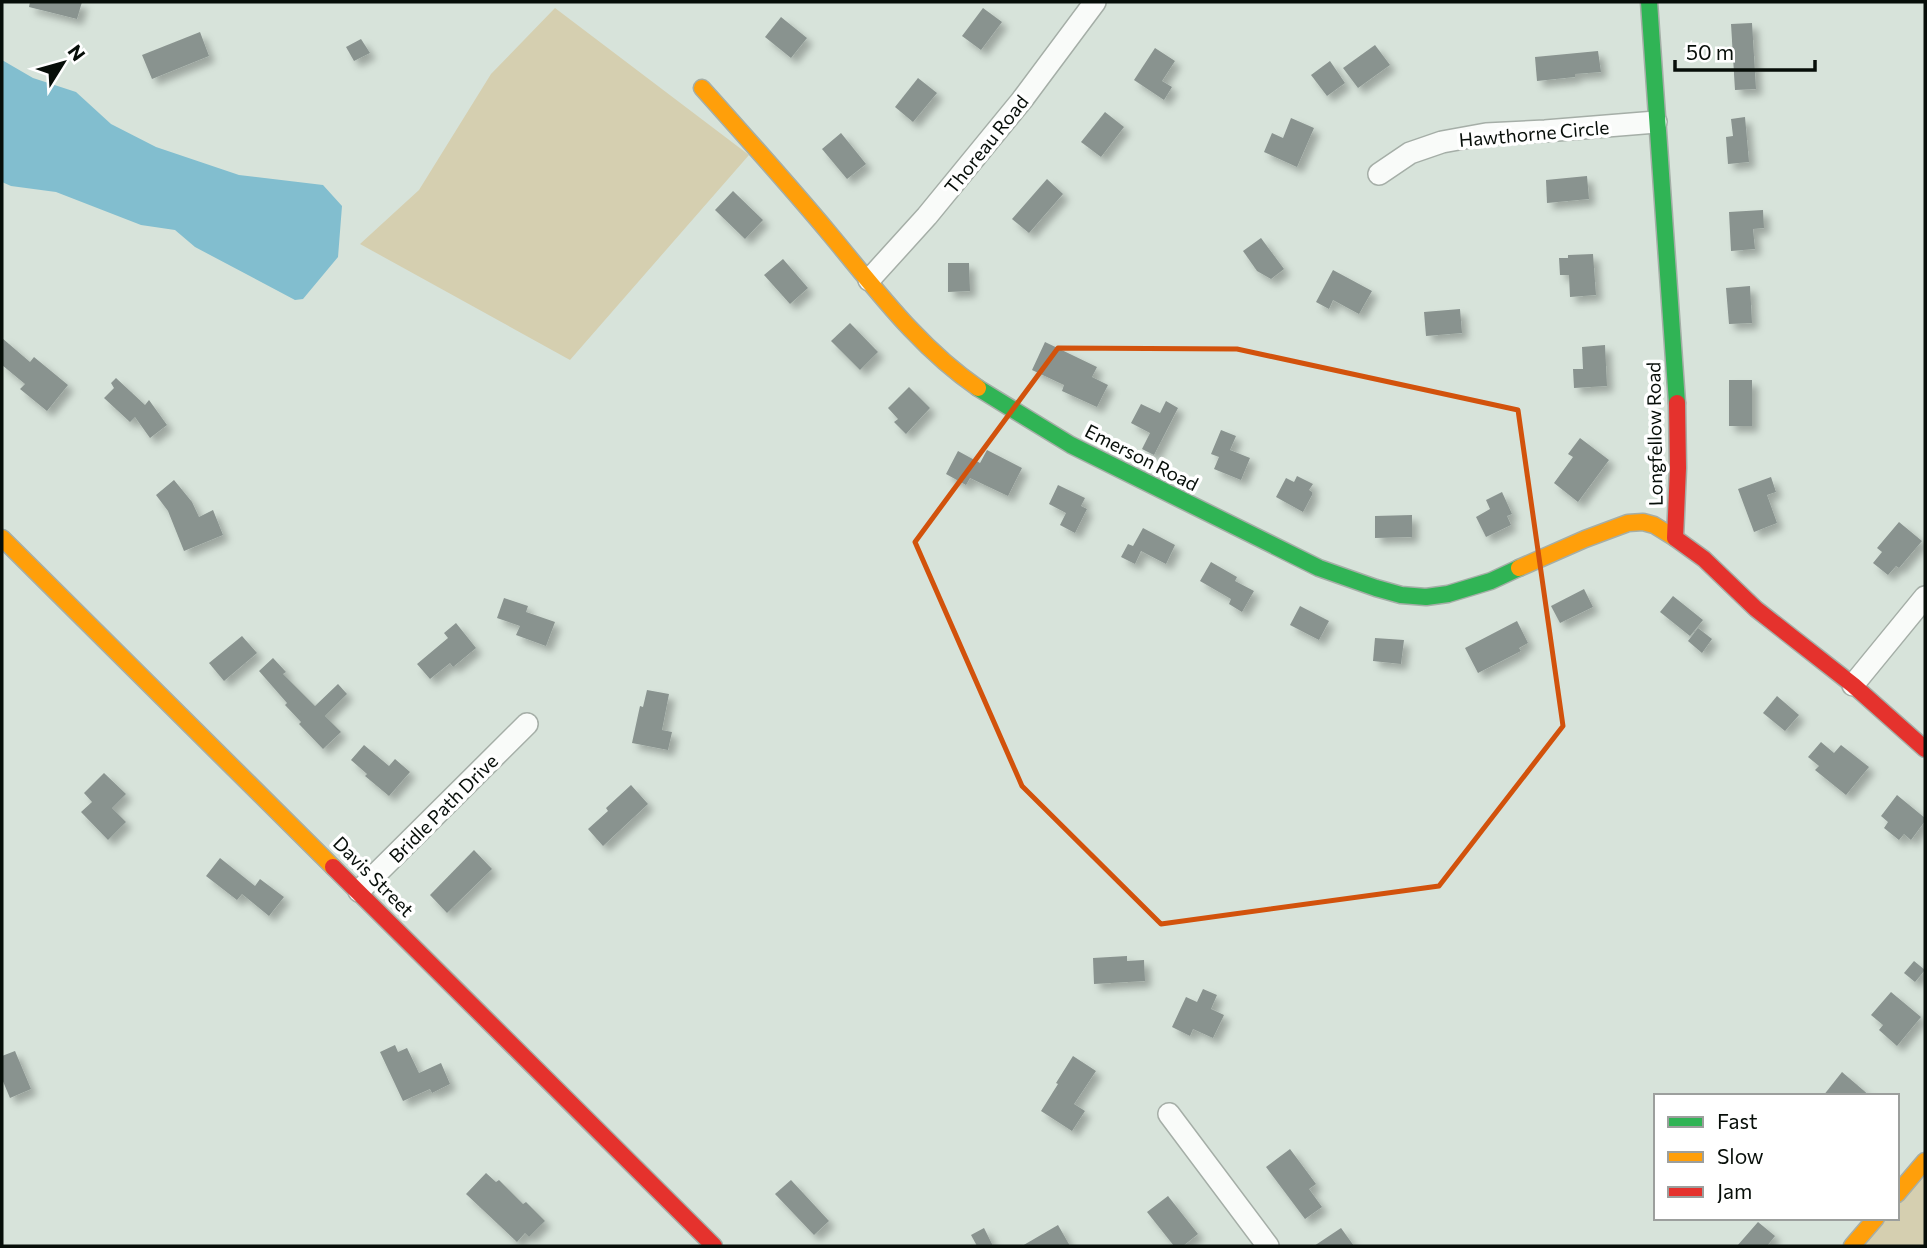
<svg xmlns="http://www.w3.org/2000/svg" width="1927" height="1248" font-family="Commissioner,sans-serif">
	<defs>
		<filter id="shadow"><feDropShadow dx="6" dy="6" stdDeviation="3.5" flood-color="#0004"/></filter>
	</defs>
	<rect width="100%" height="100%" fill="#d7e3da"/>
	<g fill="#d5cfb0">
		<polygon points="555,8 749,155 570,360 360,244 419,190 491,74"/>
		<polygon points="1925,1161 1925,1246 1852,1246 1876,1218 1897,1218 1897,1194"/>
	</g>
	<polygon fill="#82becf" points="2,60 33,78 76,92 111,124 156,147 239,175 323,185 342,206 338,257 303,299 295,300 195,247 175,230 141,225 56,192 11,186 2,182"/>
	<g fill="#89938f" filter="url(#shadow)">
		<polygon points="30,2 82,2 77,19 29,7"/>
		<polygon points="983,8 1002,22 981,50 962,36"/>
		<polygon points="781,17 807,38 791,58 765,37"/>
		<polygon points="1752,23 1756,89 1735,90 1731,24"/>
		<polygon points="200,32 209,56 152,79 142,55"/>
		<polygon points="361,39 370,53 354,61 346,47"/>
		<polygon points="1375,45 1390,65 1358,88 1343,68"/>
		<polygon points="1155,48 1175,61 1162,81 1172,87 1164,100 1134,80"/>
		<polygon points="1598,51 1601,72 1575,74 1575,77 1537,81 1535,57"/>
		<polygon points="1330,61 1345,83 1327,96 1311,75"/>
		<polygon points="918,78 937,93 913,122 895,107"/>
		<polygon points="1105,112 1124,127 1101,157 1081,142"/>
		<polygon points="1745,117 1749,162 1728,164 1726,137 1733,136 1731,119"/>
		<polygon points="1291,118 1314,128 1297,167 1264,152 1272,133 1283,138"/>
		<polygon points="841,133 866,164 847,179 822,149"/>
		<polygon points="1587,176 1589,199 1547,203 1546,180"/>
		<polygon points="1047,179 1063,194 1029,233 1012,219"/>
		<polygon points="733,191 763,220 745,239 715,210"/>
		<polygon points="1763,210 1764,228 1753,229 1755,249 1731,251 1729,212"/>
		<polygon points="1261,238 1284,269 1271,279 1257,271 1243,251"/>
		<polygon points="1593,254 1596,295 1570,297 1569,275 1560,275 1559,258 1568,258 1568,255"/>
		<polygon points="783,259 808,288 790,304 764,275"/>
		<polygon points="948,263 969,263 970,291 948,292"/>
		<polygon points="1333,270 1372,291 1359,314 1333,300 1329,309 1316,302"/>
		<polygon points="1750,286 1752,323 1729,324 1726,288"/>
		<polygon points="1460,309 1462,333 1426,336 1424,312"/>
		<polygon points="850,323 878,352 860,370 831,341"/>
		<polygon points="2,338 30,362 34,357 68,385 47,411 20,389 25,384 2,365"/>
		<polygon points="1045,342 1097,367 1092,377 1108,385 1097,407 1062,391 1064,385 1032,370"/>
		<polygon points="1605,345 1607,386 1574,388 1573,369 1583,369 1582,347"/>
		<polygon points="116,378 145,405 149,400 167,425 150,438 135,417 130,422 104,398 114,388 111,383"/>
		<rect x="1729" y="380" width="23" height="46"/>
		<polygon points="909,387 930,408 906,434 894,422 898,419 888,408"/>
		<polygon points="1166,401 1178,408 1154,455 1142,449 1150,433 1131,423 1141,404 1160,413"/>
		<polygon points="1221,430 1236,436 1230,450 1250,458 1241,480 1214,469 1219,457 1211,454"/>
		<polygon points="1580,438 1609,460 1578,502 1554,483 1573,457 1568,454"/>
		<polygon points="987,450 1022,468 1008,496 970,478 966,485 946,474 958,451 980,463"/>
		<polygon points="1297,476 1313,484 1309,490 1312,492 1312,495 1303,512 1276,497 1286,478 1294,482"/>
		<polygon points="1771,477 1776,492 1767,495 1777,523 1754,532 1738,489"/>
		<polygon points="174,480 192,502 199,517 213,510 223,535 184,551 168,511 156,495"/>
		<polygon points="1058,485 1085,498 1081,506 1087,509 1075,533 1060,525 1066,513 1049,504"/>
		<polygon points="1502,492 1512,514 1507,516 1511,525 1486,537 1476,517 1490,509 1486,500"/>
		<polygon points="1412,515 1412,537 1375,538 1375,516"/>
		<polygon points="1899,522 1922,541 1899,568 1896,566 1888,575 1873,563 1882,552 1877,548"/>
		<polygon points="1143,528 1175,545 1166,564 1141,551 1135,564 1121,557 1128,544 1133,546"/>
		<polygon points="1211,562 1237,577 1235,581 1254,591 1242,612 1229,604 1231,599 1200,581"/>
		<polygon points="1584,589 1593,607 1560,623 1551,606"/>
		<polygon points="1673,596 1703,620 1690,636 1660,612"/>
		<polygon points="504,598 528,606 526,612 555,622 546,646 516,635 520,626 497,618"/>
		<polygon points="1300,606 1329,621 1319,640 1290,625"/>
		<polygon points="1517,621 1528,643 1519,648 1521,651 1478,673 1465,648"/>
		<polygon points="456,623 476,648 453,667 450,663 430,679 417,664 448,638 444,633"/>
		<polygon points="1698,628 1712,639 1702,653 1688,641"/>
		<polygon points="242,636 257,653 224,681 209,663"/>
		<polygon points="1375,638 1404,640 1401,664 1373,661"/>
		<polygon points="273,658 286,672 283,674 315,706 338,684 347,694 325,716 341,732 323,749 299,724 301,722 285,705 287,703 259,671"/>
		<polygon points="647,690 669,694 662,730 672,732 668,750 632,743 640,706 643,707"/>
		<polygon points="1777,696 1799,715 1785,731 1763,713"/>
		<polygon points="1821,742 1834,753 1841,745 1869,767 1846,795 1815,770 1819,766 1808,757"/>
		<polygon points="364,745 389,766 395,759 410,772 389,796 365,776 367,774 351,760"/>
		<polygon points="104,773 126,794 112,808 126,822 108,840 81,812 92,802 84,793"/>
		<polygon points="631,785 648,804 603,846 588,829 608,811 606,808"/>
		<polygon points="1897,795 1925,818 1925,821 1911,840 1904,834 1899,840 1884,828 1888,822 1881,816"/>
		<polygon points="474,850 492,869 447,913 430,895"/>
		<polygon points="220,858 255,886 260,879 284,897 269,916 242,894 237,900 206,876"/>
		<polygon points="1127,956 1127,961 1144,960 1145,981 1094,984 1093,958"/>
		<polygon points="1914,961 1925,970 1915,982 1904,973"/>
		<polygon points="1203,989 1217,995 1211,1009 1224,1015 1213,1038 1193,1029 1190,1036 1172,1027 1186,997 1197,1002"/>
		<polygon points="1891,992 1921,1017 1897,1046 1879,1030 1883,1025 1871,1015"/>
		<polygon points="395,1045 398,1052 407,1048 419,1073 441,1063 450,1084 432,1093 430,1089 403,1101 380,1052"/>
		<polygon points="15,1051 31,1089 10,1098 2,1079 2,1056"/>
		<polygon points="1073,1056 1096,1071 1074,1104 1085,1111 1072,1131 1041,1111 1058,1084 1056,1083"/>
		<polygon points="1842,1072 1870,1096 1823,1096"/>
		<polygon points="1290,1149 1316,1184 1309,1189 1322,1207 1305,1219 1266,1167"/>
		<polygon points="486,1173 496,1182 499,1180 523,1204 526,1202 545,1221 529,1237 525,1233 517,1242 466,1194"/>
		<polygon points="791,1180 829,1221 814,1235 775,1194"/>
		<polygon points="1168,1196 1198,1234 1183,1246 1174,1246 1147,1212"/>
		<polygon points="1758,1222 1775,1236 1767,1246 1737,1246"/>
		<polygon points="1058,1225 1070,1246 1022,1246"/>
		<polygon points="984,1228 993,1246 977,1246 971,1235"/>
		<polygon points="1341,1228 1354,1246 1314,1246"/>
	</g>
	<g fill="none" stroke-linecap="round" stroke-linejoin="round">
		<defs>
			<g id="street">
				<polyline points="1379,174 1410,153 1442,142 1486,134 1545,131 1656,122"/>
				<polyline points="869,280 927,216 1022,100 1095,2"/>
				<polyline points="1853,685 1925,597"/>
				<polyline points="359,891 527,724"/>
				<polyline points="1169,1114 1268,1246"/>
			</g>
			<g id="fast">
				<polyline points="1649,2 1677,403"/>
				<polyline points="978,388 1071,445 1319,568 1376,588 1401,595 1426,597 1448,594 1491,581 1519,568"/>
			</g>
			<g id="slow">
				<path d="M702 88C745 136 788 184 829 233 875 288 918 347 978 388"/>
				<polyline points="2,538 333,867"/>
				<polyline points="1519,568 1585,539 1628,523 1643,522 1654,525 1675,538"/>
				<polyline points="1897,1194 1925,1161"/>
				<polyline points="1852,1246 1876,1218"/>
			</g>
			<g id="jam">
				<polyline points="1677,403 1678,468 1675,538 1704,559 1756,609 1853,685 1925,749"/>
				<polyline points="333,867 714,1246"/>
			</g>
		</defs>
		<use href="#street" stroke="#a5aea7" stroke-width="24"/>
		<use href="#fast" stroke="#a5aea7" stroke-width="19"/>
		<use href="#slow" stroke="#a5aea7" stroke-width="19"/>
		<use href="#jam" stroke="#a5aea7" stroke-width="19"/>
		<use href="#street" stroke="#f9fbf9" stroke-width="21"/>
		<use href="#fast" stroke="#30b455" stroke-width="16"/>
		<use href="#slow" stroke="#ff9f0a" stroke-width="16"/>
		<use href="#jam" stroke="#e5322d" stroke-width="16"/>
	</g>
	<path fill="none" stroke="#d2520c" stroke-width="5" stroke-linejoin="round" d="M1058 348 1237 349 1518 410 1563 726 1439 886 1161 924 1022 786 915 542Z"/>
	<g text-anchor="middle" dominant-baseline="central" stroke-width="7" stroke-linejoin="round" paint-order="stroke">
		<g font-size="19" fill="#070e09" stroke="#fff">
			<text transform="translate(1534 133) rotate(-5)">Hawthorne Circle</text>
			<text transform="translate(986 144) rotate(-51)">Thoreau Road</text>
			<text transform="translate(1654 434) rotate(-91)">Longfellow Road</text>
			<text transform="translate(1142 457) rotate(27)">Emerson Road</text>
			<text transform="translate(443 808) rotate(-45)">Bridle Path Drive</text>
			<text transform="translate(374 876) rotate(45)">Davis Street</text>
		</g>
	</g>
	<rect width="1927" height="1248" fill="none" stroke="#070e09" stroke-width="7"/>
	<rect x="1654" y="1094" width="245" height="126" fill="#ffffff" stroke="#9c9f9d" stroke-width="2"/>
	<rect x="1668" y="1117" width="35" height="10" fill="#30b455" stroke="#9c9f9d" stroke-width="2"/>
	<text x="1717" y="1129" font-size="21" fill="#070e09">Fast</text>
	<rect x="1668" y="1152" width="35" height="10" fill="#ff9f0a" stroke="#9c9f9d" stroke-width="2"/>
	<text x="1717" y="1164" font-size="21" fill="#070e09">Slow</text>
	<rect x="1668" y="1187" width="35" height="10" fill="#e5322d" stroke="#9c9f9d" stroke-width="2"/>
	<text x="1717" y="1199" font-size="21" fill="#070e09">Jam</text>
	<g transform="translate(63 63) rotate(53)" stroke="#ffffff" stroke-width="5" paint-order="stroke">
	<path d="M0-5L12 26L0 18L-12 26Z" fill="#070e09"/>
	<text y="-10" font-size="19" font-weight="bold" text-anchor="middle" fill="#070e09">N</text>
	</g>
	<path d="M1675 60v10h140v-10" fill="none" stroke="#070e09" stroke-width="3.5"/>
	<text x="1686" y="60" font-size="21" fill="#070e09" stroke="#ffffff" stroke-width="5" paint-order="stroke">50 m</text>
</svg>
